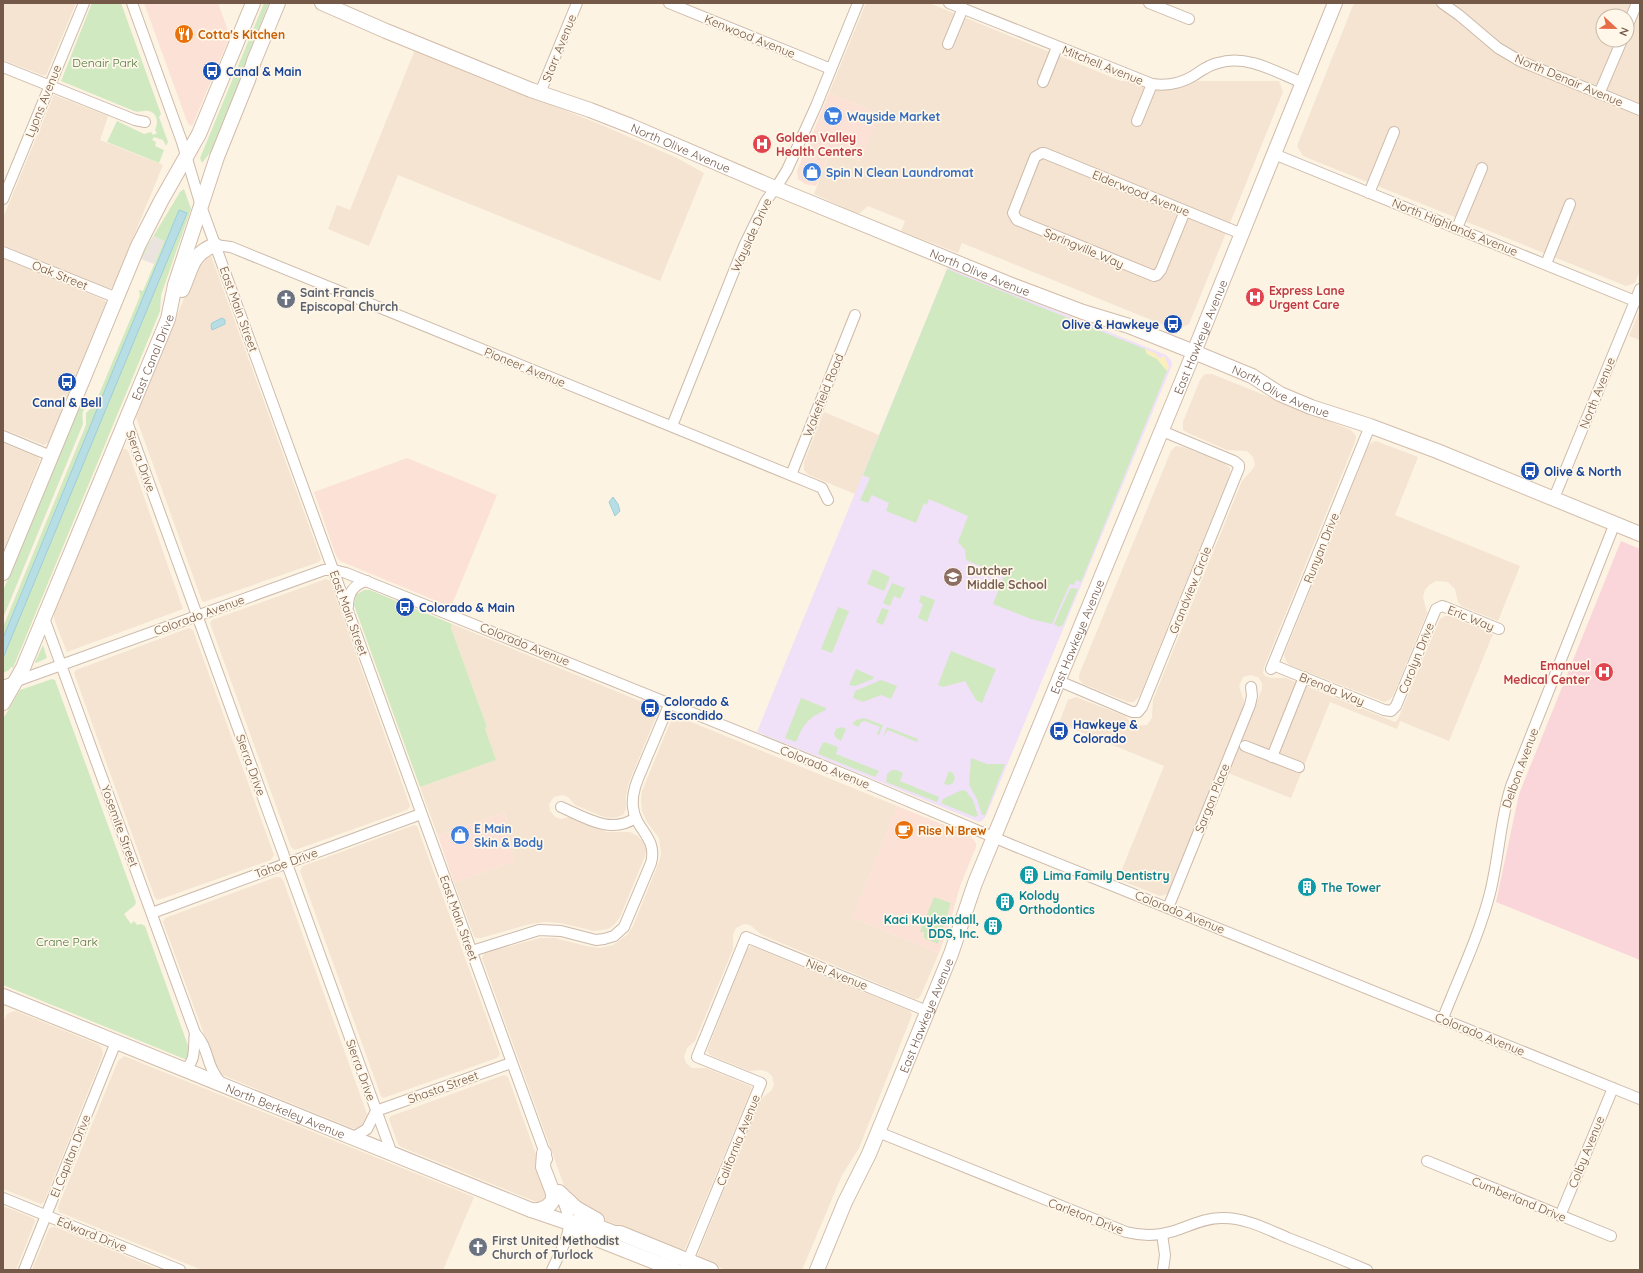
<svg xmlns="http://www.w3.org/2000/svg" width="1643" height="1273" font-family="Quicksand,sans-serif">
	<rect width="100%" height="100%" fill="#fcf3e3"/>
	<g fill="#f4e4d1" fill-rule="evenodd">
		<polygon points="3,3 76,3 46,75 42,75 3,60"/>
		<polygon points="866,3 929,3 1121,81 1279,81 1283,92 1189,324 1176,330 962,243 958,253 901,231 905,221 868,206 860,213 856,213 814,194 831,149 860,161 880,114 829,93"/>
		<path d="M1354 3H1640V270L1635 283 1626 286 1303 156 1297 146ZM1603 16H1627V40H1603Z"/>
		<polygon points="415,50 604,126 677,158 704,173 660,281 398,175 369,246 328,229 337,205 350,210"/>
		<polygon points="54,95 108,116 100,140 163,165 113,286 110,289 3,245 3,218"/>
		<polygon points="210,253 321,559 319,562 204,602 202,601 136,417 202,254"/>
		<polygon points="3,258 104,300 106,302 49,442 44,445 3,429"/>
		<polygon points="1640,310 1640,340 1629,336"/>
		<polygon points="1207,374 1212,374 1351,430 1356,436 1355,442 1264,667 1263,673 1265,676 1272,678 1286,678 1395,722 1398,719 1440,619 1445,616 1449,616 1493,634 1449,741 1400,721 1397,729 1330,702 1291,798 1228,773 1262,689 1262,683 1258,677 1250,675 1243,677 1239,686 1244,701 1243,711 1170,890 1167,894 1160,896 1118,879 1164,766 1059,723 1068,700 1076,697 1125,716 1132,724 1137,726 1147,725 1152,718 1153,700 1242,481 1252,470 1255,465 1253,457 1247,451 1227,450 1188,433 1183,430 1183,422 1200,380 1204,375"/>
		<polygon points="824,412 879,435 855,494 809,475 804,470 804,462"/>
		<polygon points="1376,441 1418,457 1395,515 1520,566 1498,621 1461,606 1458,602 1455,589 1448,582 1436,581 1429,585 1425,590 1423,597 1427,613 1393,696 1389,700 1384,702 1290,665 1286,661 1284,655 1368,447 1371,443"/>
		<polygon points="3,443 37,457 40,460 3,551"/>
		<polygon points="1176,446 1183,447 1224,463 1230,468 1230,474 1140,695 1134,702 1128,702 1083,684 1079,679 1079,675 1171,451"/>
		<polygon points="122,449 126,449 128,451 183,609 67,652 54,619 54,613"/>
		<polygon points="326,579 330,581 410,806 407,810 295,850 291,847 210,623 212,620"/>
		<polygon points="452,624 652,706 656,710 656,717 629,782 626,796 626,809 623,815 614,818 604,817 575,805 568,797 563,795 554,797 549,804 550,811 555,817 561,819 569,817 607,832 630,832 638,836 644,843 646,850 645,856 620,917 614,925 608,929 594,931 560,923 545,922 530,924 481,938 475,938 474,936 454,883 515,861 505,834 511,832 504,812 438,836 420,787 496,760 485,728 487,727 451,628"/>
		<polygon points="189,628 193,630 274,855 271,860 158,900 155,898 74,673 76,670"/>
		<polygon points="679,717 897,806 852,918 939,953 921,995 918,999 915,999 762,935 750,925 744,924 736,928 733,935 733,949 695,1041 687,1048 684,1057 686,1063 692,1068 706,1068 750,1086 752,1088 685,1249 681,1251 592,1215 566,1191 482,958 485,953 540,938 555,938 586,946 600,948 613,945 627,935 633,926 659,862 661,854 659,838 647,822 642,811 641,800 642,791 670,723 673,719"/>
		<polygon points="414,825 417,826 500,1054 497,1058 383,1098 381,1096 300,871 303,866"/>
		<polygon points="276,877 280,877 283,880 367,1114 368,1118 367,1124 360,1129 352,1128 220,1074 216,1067 163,922 165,918"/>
		<polygon points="751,946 910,1011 912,1015 859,1148 842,1175 802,1270 726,1270 701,1260 698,1257 698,1254 761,1099 771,1091 774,1085 772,1076 768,1072 761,1070 749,1071 710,1055 707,1051 747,950"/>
		<polygon points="16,1011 97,1044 100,1046 103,1052 102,1057 44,1202 41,1204 3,1189 3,1023 7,1014 11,1012"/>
		<polygon points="124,1056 474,1197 443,1270 202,1270 59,1212 58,1207 118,1061"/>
		<polygon points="504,1075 508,1077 550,1193 550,1199 539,1203 401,1147 398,1144 389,1119 391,1116"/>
		<polygon points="3,1206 33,1218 35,1221 16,1270 3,1270"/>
		<polygon points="52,1227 55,1227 160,1270 32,1270 49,1229"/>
	</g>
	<g fill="#fce2d6">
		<polygon points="144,3 218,3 230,36 192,126 188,124"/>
		<polygon points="829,93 880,114 861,161 831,149 816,186 805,184 798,179 797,171"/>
		<polygon points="407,458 497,495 451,607 340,561 336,556 314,492"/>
		<polygon points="897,806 969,835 976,843 976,847 960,886 949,926 939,953 852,918"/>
		<polygon points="504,812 511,832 506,834 515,861 454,883 438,836"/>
	</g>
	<polygon fill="#ebe4de" points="154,236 164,241 154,264 141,259"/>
	<polygon fill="#f0e0f8" points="948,267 1166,355 1171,360 1172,365 986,816 982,821 979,822 757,732"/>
	<polygon fill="#fad6da" points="1621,541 1640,549 1640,960 1496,902 1519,794"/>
	<g fill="#d1e9c1">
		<path d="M92 3H121L161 114 159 117 168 142 166 146 163 140 154 137 152 140 156 142 155 146 164 150 159 163 107 142 117 121 144 134 151 132 153 135 157 133 155 130C159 122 157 112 148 111 143 110 139 113 134 111L61 81Z"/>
		<polygon points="264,3 269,3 246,60 242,77 212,150 202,163 200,158"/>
		<polygon points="184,189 191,209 161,295 160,311 13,668 11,667 9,670 3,673 3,658 187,213 179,210 3,638 3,627 86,425 86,413 95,404 140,296 139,290 143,291 164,241 154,236 141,259 142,255 180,192"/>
		<polygon points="947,269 1145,349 1147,354 1157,359 1167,371 1081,582 1076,580 1074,585 1070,584 1052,624 1031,619 993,604 1004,576 966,560 965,550 958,542 968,516 929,499 927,505 924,503 916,523 886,511 889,503 872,495 868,503 860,500 870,478 863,475"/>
		<path d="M83 396 91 399C85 414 81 404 83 424L3 618V591Z"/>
		<polygon points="873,569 890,577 884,591 867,584"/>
		<polygon points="892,583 905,588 900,599 894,596 890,606 883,603"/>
		<polygon points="1073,588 1078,589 1063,625 1059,627 1054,624 1070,589"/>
		<polygon points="364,590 370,590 452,624 451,628 487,727 485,728 496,760 420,787 354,605 356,595"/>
		<polygon points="921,595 935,600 927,622 918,618 923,604 919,602"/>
		<polygon points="838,607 849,611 832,653 821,649"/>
		<polygon points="882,608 889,610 883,625 876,622"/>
		<polygon points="43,645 47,658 36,663 35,662"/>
		<polygon points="951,651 996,669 982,703 976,700 965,681 943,687 938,685"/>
		<polygon points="856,669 874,677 873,679 855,686 849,685"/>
		<polygon points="52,679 55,680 136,902 135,905 124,914 131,924 134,921 137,925 141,924 145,926 191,1054 187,1060 3,985 3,719 20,690"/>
		<polygon points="881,680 897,686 891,699 881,695 863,702 853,698 855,691"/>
		<path d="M801 698 826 708V710C807 718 804 724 796 742L785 738Z"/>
		<polygon points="864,718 883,725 879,735 877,734 880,727 865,721 861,722 859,727 852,724 856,720"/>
		<polygon points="842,727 846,729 841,741 836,738 834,734 836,729"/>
		<polygon points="887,727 918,739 917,742 888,730 883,737"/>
		<polygon points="824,742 838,747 836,754 879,771 875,777 818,754 822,744"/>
		<polygon points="971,758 987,764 1005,764 985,815 982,815 977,799 969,785"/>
		<polygon points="892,770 897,770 903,773 900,781 939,797 937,802 886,782 887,774"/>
		<polygon points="949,771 953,773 955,778 953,783 949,785 944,784"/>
		<polygon points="962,790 966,791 973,800 978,816 975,817 941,803 943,799"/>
		<polygon points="934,897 951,903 938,944 924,938 924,932 920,932"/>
	</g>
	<polygon fill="#fbefbd" points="1145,349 1157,354 1156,356 1161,358 1163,356 1165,357 1169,368 1167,371 1157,359 1147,354"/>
	<g fill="#b7dee5" stroke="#9ecdd7">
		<polygon points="179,210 187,213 3,658 3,638"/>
		<polygon points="222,318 225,320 225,324 212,330 211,326 212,323"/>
		<polygon points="613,497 618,504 620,511 615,516 609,502"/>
	</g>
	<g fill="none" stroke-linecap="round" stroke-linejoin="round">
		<defs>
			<g id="street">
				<polyline points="132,3 182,142 201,206 547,1159"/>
				<polyline points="669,3 831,69"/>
				<path d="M949 3 1152 84C1167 86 1180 84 1193 76 1201 71 1208 65 1218 63 1247 54 1276 72 1303 83"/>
				<polyline points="1149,3 1189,19"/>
				<polyline points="1442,3 1459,15 1498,48 1520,61 1640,110"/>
				<polyline points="1627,27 1637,3"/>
				<polyline points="948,44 963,8"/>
				<polyline points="3,67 135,120 145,122"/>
				<polyline points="1043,82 1057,47"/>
				<polyline points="540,93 577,3"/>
				<polyline points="1599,94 1622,40"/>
				<polyline points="1137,121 1152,84"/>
				<polyline points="1274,154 1635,301"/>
				<polyline points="1369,193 1394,132"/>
				<polyline points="3,199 84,3"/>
				<polyline points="1185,211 1161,270 1157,275 1154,276 1017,220 1013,213 1035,157 1042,153 1044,153 1242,234"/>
				<polyline points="1457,228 1482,168"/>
				<polyline points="215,245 231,247 815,485 822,488 828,500"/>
				<polyline points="3,252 117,298"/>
				<polyline points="1546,264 1570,204"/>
				<polyline points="126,419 392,1154"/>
				<polyline points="672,426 744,246 766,201 779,183 787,170 816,106 858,3"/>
				<polyline points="3,436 51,456"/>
				<polyline points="791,475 855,315"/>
				<polyline points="1554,498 1640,289"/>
				<path d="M348 606C348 593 354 584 367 581"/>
				<path d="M44 618 195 1033C210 1049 205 1066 222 1084"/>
				<polyline points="1273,665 1384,710 1391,711 1396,706 1436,609 1442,606 1445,607 1499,629"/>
				<polyline points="1271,669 1370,426"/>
				<polyline points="1059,681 1132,712 1138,712 1142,707 1239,468 1239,465 1234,461 1162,431"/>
				<polyline points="3,686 324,570 334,570 346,573 851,777 1012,845 1640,1099"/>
				<polyline points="1245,746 1299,767"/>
				<polyline points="1272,757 1304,677"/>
				<path d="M561 807C584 817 611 835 635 818"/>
				<polyline points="1168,908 1250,705 1252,696 1251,687"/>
				<polyline points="152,913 421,814"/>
				<path d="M472 951 539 930 561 931 596 940 604 939 614 936 624 927 651 863C658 837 635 830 633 807 631 789 641 773 647 757 655 739 662 721 670 703"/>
				<path d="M1443 1018C1459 977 1479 936 1490 893 1499 857 1500 821 1511 786L1615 523"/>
				<path d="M183 1069C197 1064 193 1046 195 1033"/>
				<polyline points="376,1111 511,1063"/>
				<path d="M878 1132 1126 1232C1142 1236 1158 1236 1174 1231 1190 1226 1204 1218 1221 1218 1244 1217 1267 1229 1288 1238 1314 1248 1341 1259 1367 1270"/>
				<polyline points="352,1138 367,1129 376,1111"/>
				<polyline points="1427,1161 1611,1236"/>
				<polyline points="3,1198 180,1270"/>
				<polyline points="1560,1216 1613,1088"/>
				<polyline points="1162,1234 1165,1255 1163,1270"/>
				<polyline points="24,1270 116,1042"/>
				<path d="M552 1270C558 1256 570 1237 569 1221 568 1212 564 1204 561 1196"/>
				<polyline points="684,1270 761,1083 697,1057 746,937 927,1011"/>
			</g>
			<g id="secondary">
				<path id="s1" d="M322 3 386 31 531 90 590 110 631 126 775 188 1009 284 1083 312 1129 326 1194 352 1252 376 1280 394 1311 407 1370 426 1437 451 1640 534"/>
				<path d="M182 290C192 268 191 254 215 245"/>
				<polyline points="3,573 138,246 161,201 199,134 253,3"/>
				<path id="s2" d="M3 703 23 668 168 319 175 285 217 157 248 80 254 61 278 3"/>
				<path id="s3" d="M3 996 531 1210 569 1223 579 1232 675 1270"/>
				<polyline points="559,1192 576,1208 597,1220"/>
				<path d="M531 1210C540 1211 548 1209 553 1200V1193L543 1167 544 1153"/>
				<polyline points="569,1223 584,1221 614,1233 620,1233 711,1270"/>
				<path id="s4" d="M817 1270 845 1202 869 1154 951 954 975 883 1194 352 1335 3"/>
			</g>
		</defs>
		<use href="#street" stroke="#cdbaaa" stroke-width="12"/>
		<use href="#secondary" stroke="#d2bcaa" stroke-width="16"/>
		<use href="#street" stroke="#fff" stroke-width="10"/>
		<use href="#secondary" stroke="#fff" stroke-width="14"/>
	</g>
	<defs>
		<symbol id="restaurant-disc" viewBox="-11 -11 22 22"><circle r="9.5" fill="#e8710a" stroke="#fff7e9"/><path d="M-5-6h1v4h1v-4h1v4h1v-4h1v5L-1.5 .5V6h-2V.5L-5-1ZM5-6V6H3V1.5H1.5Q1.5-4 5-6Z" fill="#fff"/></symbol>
		<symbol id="bus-disc" viewBox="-11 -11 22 22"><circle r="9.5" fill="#1a4fb4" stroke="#fff7e9"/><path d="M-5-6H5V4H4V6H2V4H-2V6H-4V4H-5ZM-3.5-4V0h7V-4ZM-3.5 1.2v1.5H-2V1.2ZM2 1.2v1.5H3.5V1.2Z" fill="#fff"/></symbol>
		<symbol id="supermarket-disc" viewBox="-11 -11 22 22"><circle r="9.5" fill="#3f7fe0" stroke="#fff7e9"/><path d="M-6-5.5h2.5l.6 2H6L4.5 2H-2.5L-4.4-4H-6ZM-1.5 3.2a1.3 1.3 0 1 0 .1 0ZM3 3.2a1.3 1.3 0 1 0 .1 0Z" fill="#fff"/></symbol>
		<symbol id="hospital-disc" viewBox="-11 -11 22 22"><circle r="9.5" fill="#e0444e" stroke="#fff7e9"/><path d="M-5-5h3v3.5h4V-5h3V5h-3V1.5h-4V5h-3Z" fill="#fff"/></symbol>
		<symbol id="shop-disc" viewBox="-11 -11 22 22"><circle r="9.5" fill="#3f7fe0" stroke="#fff7e9"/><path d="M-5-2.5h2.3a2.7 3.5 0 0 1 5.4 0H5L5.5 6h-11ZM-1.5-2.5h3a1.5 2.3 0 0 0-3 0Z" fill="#fff"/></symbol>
		<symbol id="church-disc" viewBox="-11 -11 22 22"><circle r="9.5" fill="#6b7280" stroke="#fff7e9"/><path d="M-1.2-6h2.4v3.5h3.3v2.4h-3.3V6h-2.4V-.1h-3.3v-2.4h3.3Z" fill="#fff"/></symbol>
		<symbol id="school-disc" viewBox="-11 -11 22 22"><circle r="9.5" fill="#8d6e63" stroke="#fff7e9"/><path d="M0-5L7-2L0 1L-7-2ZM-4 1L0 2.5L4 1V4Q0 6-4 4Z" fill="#fff"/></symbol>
		<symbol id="cafe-disc" viewBox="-11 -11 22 22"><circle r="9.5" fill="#e8710a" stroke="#fff7e9"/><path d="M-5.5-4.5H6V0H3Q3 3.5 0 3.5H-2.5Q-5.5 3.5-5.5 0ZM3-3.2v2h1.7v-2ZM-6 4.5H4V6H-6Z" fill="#fff"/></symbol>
		<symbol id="building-disc" viewBox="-11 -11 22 22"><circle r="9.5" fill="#0f9aa8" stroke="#fff7e9"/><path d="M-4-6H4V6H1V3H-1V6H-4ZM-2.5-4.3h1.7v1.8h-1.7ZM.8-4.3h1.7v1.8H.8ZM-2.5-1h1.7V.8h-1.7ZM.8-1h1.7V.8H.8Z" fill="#fff"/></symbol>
	</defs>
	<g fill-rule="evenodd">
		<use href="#restaurant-disc" x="173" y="23" width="22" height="22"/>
		<use href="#bus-disc" x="201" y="60" width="22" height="22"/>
		<use href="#supermarket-disc" x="822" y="105" width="22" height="22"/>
		<use href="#hospital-disc" x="751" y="133" width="22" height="22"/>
		<use href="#shop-disc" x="801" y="161" width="22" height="22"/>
		<use href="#hospital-disc" x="1244" y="286" width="22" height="22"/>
		<use href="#church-disc" x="275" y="288" width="22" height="22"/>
		<use href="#bus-disc" x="1162" y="313" width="22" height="22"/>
		<use href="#bus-disc" x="56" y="371" width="22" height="22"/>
		<use href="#bus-disc" x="1519" y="460" width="22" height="22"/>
		<use href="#school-disc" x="942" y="566" width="22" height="22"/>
		<use href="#bus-disc" x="394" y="596" width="22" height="22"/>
		<use href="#hospital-disc" x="1593" y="661" width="22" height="22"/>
		<use href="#bus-disc" x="639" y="697" width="22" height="22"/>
		<use href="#bus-disc" x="1048" y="720" width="22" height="22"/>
		<use href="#cafe-disc" x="893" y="819" width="22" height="22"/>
		<use href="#shop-disc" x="449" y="824" width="22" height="22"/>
		<use href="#building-disc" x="1018" y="864" width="22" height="22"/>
		<use href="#building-disc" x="1296" y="876" width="22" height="22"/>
		<use href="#building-disc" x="994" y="891" width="22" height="22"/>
		<use href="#building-disc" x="982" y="915" width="22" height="22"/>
		<use href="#church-disc" x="467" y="1236" width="22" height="22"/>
	</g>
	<g text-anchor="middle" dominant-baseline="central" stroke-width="3.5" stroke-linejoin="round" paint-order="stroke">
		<g font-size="12" font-weight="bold" fill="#c56008" stroke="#fff7e9" text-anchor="start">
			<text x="198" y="34">Cotta's Kitchen</text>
			<text x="918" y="830">Rise N Brew</text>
		</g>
		<g font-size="12" fill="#745949" stroke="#fff7e9">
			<text transform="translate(750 36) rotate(22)">Kenwood Avenue</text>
			<text transform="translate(559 48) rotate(-68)">Starr Avenue</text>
			<text transform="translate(1103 65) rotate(22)">Mitchell Avenue</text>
			<text transform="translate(1569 80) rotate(23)">North Denair Avenue</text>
			<text transform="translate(43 101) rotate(-68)">Lyons Avenue</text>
			<text stroke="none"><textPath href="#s1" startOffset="387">North Olive Avenue</textPath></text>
			<text transform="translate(1141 193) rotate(22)">Elderwood Avenue</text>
			<text transform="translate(1455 227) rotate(22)">North Highlands Avenue</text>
			<text transform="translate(751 235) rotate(-65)">Wayside Drive</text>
			<text transform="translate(1084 248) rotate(23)">Springville Way</text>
			<text stroke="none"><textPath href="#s1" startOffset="711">North Olive Avenue</textPath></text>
			<text transform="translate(60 275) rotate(22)">Oak Street</text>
			<text transform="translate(239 309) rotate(70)">East Main Street</text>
			<text stroke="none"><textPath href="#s4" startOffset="1009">East Hawkeye Avenue</textPath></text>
			<text stroke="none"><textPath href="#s2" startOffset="377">East Canal Drive</textPath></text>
			<text transform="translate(525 367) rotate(22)">Pioneer Avenue</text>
			<text stroke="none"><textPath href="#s1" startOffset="1035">North Olive Avenue</textPath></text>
			<text transform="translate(1597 393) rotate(-68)">North Avenue</text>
			<text transform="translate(823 395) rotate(-68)">Wakefield Road</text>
			<text transform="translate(141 461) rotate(70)">Sierra Drive</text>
			<text transform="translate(1321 548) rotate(-68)">Runyan Drive</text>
			<text transform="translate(1190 590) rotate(-68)">Grandview Circle</text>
			<text transform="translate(349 613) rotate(70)">East Main Street</text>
			<text transform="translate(199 615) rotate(-20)">Colorado Avenue</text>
			<text transform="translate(1471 618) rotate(22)">Eric Way</text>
			<text stroke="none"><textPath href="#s4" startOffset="685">East Hawkeye Avenue</textPath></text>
			<text transform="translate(525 644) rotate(22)">Colorado Avenue</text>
			<text transform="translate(1416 658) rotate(-68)">Carolyn Drive</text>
			<text transform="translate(1332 689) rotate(22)">Brenda Way</text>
			<text transform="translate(251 765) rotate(70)">Sierra Drive</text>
			<text transform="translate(825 767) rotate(22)">Colorado Avenue</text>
			<text transform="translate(1520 768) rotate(-70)">Delbon Avenue</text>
			<text transform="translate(1212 798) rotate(-68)">Sargon Place</text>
			<text transform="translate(120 826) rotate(70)">Yosemite Street</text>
			<text transform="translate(286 863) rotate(-20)">Tahoe Drive</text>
			<text transform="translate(1180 912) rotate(22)">Colorado Avenue</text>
			<text transform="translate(459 918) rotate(70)">East Main Street</text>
			<text transform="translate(837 974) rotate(22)">Niel Avenue</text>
			<text stroke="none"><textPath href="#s4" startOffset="277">East Hawkeye Avenue</textPath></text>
			<text transform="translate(1480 1034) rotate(22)">Colorado Avenue</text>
			<text transform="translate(361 1070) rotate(70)">Sierra Drive</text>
			<text transform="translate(443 1087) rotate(-20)">Shasta Street</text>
			<text stroke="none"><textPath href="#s3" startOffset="305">North Berkeley Avenue</textPath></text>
			<text transform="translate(738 1140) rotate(-68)">California Avenue</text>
			<text transform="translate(1586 1152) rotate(-68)">Colby Avenue</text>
			<text transform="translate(70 1156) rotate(-68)">El Capitan Drive</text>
			<text transform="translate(1519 1199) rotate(22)">Cumberland Drive</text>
			<text transform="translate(1086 1216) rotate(21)">Carleton Drive</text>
			<text transform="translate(92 1234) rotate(22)">Edward Drive</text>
		</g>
		<g font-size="12" fill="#517941" stroke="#fff7e9">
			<text x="105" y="62">Denair Park</text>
			<text x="67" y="941">Crane Park</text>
		</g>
		<g font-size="12" font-weight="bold" fill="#164399" stroke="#fff7e9" text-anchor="start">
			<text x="226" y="71">Canal &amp; Main</text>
			<text x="1159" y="324" text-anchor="end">Olive &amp; Hawkeye</text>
			<text x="67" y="402" text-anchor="middle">Canal &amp; Bell</text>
			<text x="1544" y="471">Olive &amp; North</text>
			<text x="419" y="607">Colorado &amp; Main</text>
			<text x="664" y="701">Colorado &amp;<tspan x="664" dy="14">Escondido</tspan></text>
			<text x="1073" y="724">Hawkeye &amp;<tspan x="1073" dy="14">Colorado</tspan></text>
		</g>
		<g font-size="12" font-weight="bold" fill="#366cbe" stroke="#fff7e9" text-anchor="start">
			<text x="847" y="116">Wayside Market</text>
			<text x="826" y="172">Spin N Clean Laundromat</text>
			<text x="474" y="828">E Main<tspan x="474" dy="14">Skin &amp; Body</tspan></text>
		</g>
		<g font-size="12" font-weight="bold" fill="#be3a42" stroke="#fff7e9" text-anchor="start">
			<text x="776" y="137">Golden Valley<tspan x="776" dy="14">Health Centers</tspan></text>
			<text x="1269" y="290">Express Lane<tspan x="1269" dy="14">Urgent Care</tspan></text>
			<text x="1590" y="665" text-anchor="end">Emanuel<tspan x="1590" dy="14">Medical Center</tspan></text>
		</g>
		<g font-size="12" font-weight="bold" fill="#5b616d" stroke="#fff7e9" text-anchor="start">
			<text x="300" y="292">Saint Francis<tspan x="300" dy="14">Episcopal Church</tspan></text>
			<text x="492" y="1240">First United Methodist<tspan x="492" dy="14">Church of Turlock</tspan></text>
		</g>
		<g font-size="12" font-weight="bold" fill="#785e54" stroke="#fff7e9" text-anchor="start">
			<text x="967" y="570">Dutcher<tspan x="967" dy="14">Middle School</tspan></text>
		</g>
		<g font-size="12" font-weight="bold" fill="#0d838f" stroke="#fff7e9" text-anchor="start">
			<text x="1043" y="875">Lima Family Dentistry</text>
			<text x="1321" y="887">The Tower</text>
			<text x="1019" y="895">Kolody<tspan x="1019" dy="14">Orthodontics</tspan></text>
			<text x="979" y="919" text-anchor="end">Kaci Kuykendall,<tspan x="979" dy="14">DDS, Inc.</tspan></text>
		</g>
	</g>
	<rect width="1643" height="1273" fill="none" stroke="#745949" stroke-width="8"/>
	<g transform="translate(1615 28) rotate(112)"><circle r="19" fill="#fff7e9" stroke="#c7b8a9"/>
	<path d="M0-3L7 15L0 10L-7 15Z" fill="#e66d48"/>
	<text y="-6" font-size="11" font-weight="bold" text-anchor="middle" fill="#745949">N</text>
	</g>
</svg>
